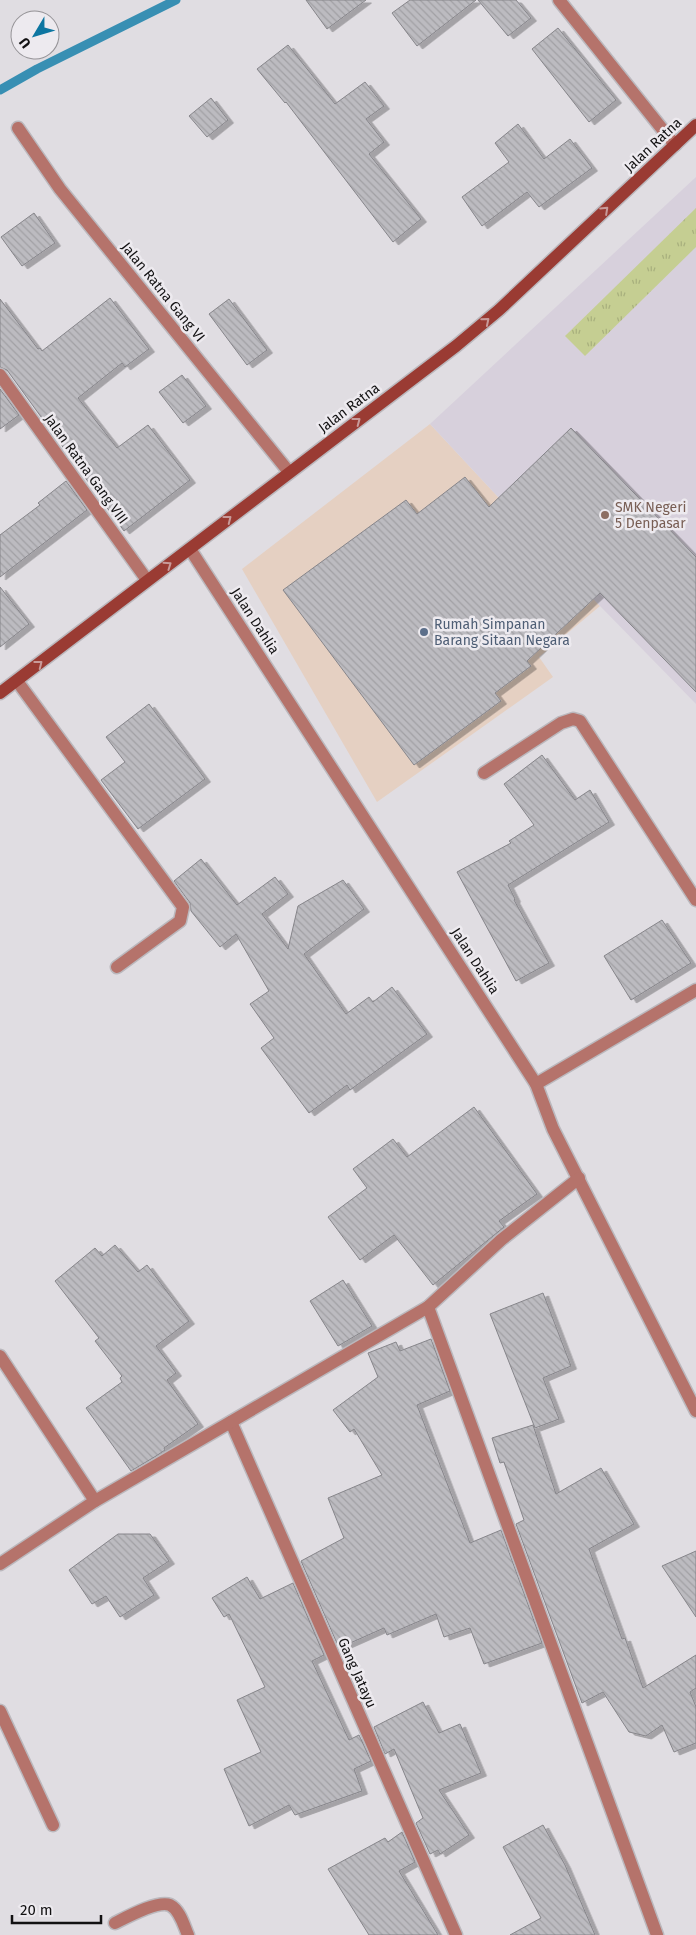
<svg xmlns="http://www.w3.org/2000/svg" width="696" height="1935" font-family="'Fira Sans',sans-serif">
	<defs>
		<pattern id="grass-tufts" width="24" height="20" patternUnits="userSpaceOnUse" patternTransform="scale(1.25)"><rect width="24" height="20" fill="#c5ce92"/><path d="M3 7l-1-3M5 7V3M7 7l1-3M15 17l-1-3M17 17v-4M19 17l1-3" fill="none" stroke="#a8b07d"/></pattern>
		<pattern id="building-back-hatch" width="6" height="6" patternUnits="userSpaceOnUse" patternTransform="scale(1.25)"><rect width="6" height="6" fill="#bcbbc0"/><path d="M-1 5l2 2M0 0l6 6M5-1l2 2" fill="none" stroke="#a1a0a4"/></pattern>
		<filter id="shadow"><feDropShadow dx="5.5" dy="3" stdDeviation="0" flood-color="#0004"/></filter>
	</defs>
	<rect width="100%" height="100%" fill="#e0dde2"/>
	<polygon fill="#e5d0c2" points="430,424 600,606 539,657 553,677 377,802 242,569"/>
	<polygon fill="#d7d0dc" points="696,177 696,704 600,606 430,424"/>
	<polygon fill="url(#grass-tufts)" points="696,208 696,247 585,356 565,336"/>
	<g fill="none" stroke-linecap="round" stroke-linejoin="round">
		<polyline stroke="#388fb3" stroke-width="9" points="0,90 37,69 176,0"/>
	</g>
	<g fill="url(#building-back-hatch)" stroke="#86858a" filter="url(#shadow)">
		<polygon points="306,0 366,0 327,29"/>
		<polygon points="410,0 476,0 417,46 392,13"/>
		<polygon points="478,0 516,0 531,18 508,36"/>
		<polygon points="558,28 616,100 589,122 532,49"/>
		<polygon points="288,45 335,104 365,82 384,106 366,119 384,142 369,154 421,219 393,242 286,102 285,103 257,69"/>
		<polygon points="211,98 228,120 207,137 189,116"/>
		<polygon points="518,124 544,159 570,139 592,168 539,207 527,192 482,226 462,197 509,162 495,143"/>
		<polygon points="34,213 55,243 22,266 1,237"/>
		<polygon points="110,298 149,349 125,367 122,363 78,398 117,448 148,425 190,480 124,531 7,370 0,367 0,299 38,349 40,348 42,351"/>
		<polygon points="229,299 267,350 247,365 209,314"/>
		<polygon points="182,375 206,406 183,423 159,392"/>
		<polygon points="0,389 19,415 0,429"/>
		<polygon points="571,428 696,557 696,692 600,593 527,661 531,666 495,693 501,701 414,765 283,590 406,500 417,514 465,477 489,507"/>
		<polygon points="66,481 87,510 0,577 0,535 40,505 38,503"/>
		<polygon points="0,587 29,624 0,647"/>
		<polygon points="149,704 205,779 138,829 101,780 125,762 106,737"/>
		<polygon points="542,755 575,800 590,790 609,822 508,885 515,899 514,900 549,963 516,981 457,872 511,843 509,841 534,825 504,784"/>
		<polygon points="201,859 237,905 275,877 288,894 262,914 288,949 298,906 343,880 364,909 304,954 346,1014 369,997 373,1002 392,987 427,1034 350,1090 347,1085 309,1113 261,1048 274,1038 250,1004 269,991 236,934 220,947 191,911 190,903 174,881"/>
		<polygon points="662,920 691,963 631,1000 604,956"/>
		<polygon points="474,1107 537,1194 499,1221 504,1227 433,1285 394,1235 360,1260 328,1217 367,1188 353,1169 393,1139 407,1157"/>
		<polygon points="115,1245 138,1272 147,1265 189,1321 156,1346 176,1373 167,1380 198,1424 164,1448 165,1450 156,1456 131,1471 86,1408 122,1382 120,1378 122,1376 95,1341 99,1338 55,1281 95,1248 102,1256"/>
		<polygon points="343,1280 372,1326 338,1346 310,1301"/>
		<polygon points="543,1293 571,1366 543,1378 559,1419 535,1428 490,1314"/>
		<polygon points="431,1339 450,1391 417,1405 470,1543 501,1530 542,1643 484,1664 470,1628 444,1637 436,1614 387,1635 384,1628 339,1648 301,1561 344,1538 328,1498 382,1475 354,1429 350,1432 333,1410 378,1377 368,1353 396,1342 400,1351"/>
		<polygon points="533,1425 556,1494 601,1468 634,1524 589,1549 622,1639 625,1638 643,1688 696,1655 696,1688 690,1692 696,1707 696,1743 674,1752 662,1725 646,1736 629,1732 603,1692 582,1703 516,1524 524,1520 504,1462 500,1463 492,1438"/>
		<polygon points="118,1534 150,1534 169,1561 143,1578 154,1595 120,1617 106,1596 92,1604 69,1570"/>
		<polygon points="696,1551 696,1617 662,1566"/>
		<polygon points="247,1577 260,1599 293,1583 324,1655 312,1661 349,1740 359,1735 371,1761 354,1769 362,1791 295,1815 289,1805 249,1826 224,1769 261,1752 237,1700 265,1687 229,1614 224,1617 212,1598"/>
		<polygon points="423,1702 439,1733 460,1724 481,1773 439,1790 469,1835 440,1854 438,1850 430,1854 416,1823 423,1818 394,1749 385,1754 374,1727"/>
		<polygon points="543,1825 565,1865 595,1935 510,1935 541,1918 503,1847"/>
		<polygon points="402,1832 415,1862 399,1871 438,1935 369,1935 328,1869 385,1838 388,1842"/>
	</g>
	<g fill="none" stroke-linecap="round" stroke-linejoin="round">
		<defs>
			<g id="street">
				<polyline points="559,0 675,145"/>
				<polyline points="18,128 60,189 289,472"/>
				<polyline points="0,375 147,580"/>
				<polyline points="190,549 536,1084 553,1129 696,1411"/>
				<polyline points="17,681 183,907 180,921 117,967"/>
				<polyline points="484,773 561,723 573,719 580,721 696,900"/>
				<polyline points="536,1084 696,990"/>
				<polyline points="428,1307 657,1935"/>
				<polyline points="0,1356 95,1501"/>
				<polyline points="231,1422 456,1935"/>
				<polyline points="0,1564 95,1501 428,1307 501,1240 579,1178"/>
				<polyline points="0,1711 53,1825"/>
				<path d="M115 1923C127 1917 158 1900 170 1905 180 1910 184 1926 188 1935"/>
			</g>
			<polyline id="secondary" points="0,693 456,346 499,310 696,125"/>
		</defs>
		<use href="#street" stroke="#bbb8bd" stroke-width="15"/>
		<use href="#secondary" stroke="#bbb8bd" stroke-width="15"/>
		<use href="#street" stroke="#b5736b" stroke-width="12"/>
		<use href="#secondary" stroke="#9a3b33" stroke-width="12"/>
	</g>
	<defs><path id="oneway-chevron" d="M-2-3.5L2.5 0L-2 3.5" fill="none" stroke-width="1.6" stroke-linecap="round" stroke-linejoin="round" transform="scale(1.25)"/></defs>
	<g stroke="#c89b9a">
		<use href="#oneway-chevron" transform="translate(605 210) rotate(-43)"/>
		<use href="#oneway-chevron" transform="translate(486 321) rotate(-40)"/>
		<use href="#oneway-chevron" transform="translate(357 421) rotate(-37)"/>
		<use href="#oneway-chevron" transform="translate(228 519) rotate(-38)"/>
		<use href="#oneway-chevron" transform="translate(168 565) rotate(-35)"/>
		<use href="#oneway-chevron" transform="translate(39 664) rotate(-38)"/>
	</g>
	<circle fill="#8d6e63" stroke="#edeaef" stroke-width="2" cx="605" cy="515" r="5"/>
	<circle fill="#5c6f8a" stroke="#edeaef" stroke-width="2" cx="424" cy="632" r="5"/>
	<g text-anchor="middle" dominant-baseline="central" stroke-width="5" stroke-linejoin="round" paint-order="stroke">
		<g font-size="14" fill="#121112" stroke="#edeaef">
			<text transform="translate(653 145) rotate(-43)">Jalan Ratna</text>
			<text transform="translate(163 292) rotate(51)">Jalan Ratna Gang VI</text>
			<text transform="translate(349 408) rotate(-37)">Jalan Ratna</text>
			<text transform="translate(86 469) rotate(54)">Jalan Ratna Gang VIII</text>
			<text transform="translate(255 621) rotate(57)">Jalan Dahlia</text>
			<text transform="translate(475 961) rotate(57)">Jalan Dahlia</text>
			<text transform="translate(357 1673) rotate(66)">Gang Jatayu</text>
		</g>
		<g font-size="14" fill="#785e54" stroke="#edeaef" text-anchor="start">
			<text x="615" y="507">SMK Negeri<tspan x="615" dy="16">5 Denpasar</tspan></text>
		</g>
		<g font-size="14" fill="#4e5e75" stroke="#edeaef" text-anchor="start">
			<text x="434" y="624">Rumah Simpanan<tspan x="434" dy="16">Barang Sitaan Negara</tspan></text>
		</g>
	</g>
	<g transform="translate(35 35) rotate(232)"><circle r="24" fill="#edeaef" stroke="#959397"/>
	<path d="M0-4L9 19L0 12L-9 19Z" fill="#0d76a1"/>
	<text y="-8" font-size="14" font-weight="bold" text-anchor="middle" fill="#121112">U</text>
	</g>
	<path d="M12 1915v8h89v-8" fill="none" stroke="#121112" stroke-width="2.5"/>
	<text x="20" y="1915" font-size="15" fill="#121112" stroke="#edeaef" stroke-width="4" paint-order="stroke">20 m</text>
</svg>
